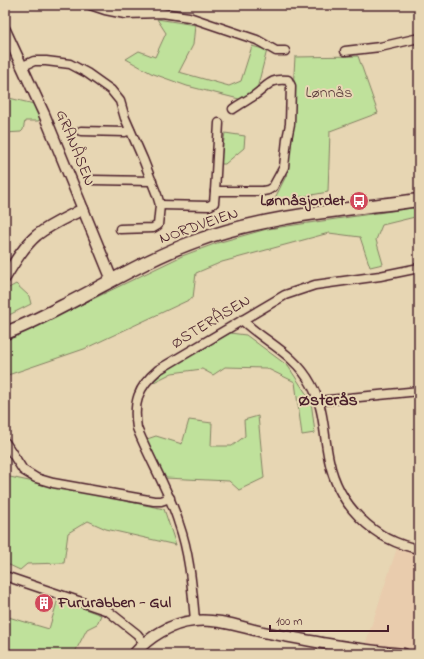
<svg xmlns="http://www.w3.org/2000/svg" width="424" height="659" font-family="'Indie Flower',sans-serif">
	<rect width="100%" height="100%" fill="#e7d6b3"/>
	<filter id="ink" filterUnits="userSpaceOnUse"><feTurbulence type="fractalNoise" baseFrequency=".025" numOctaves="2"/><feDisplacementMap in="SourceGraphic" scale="8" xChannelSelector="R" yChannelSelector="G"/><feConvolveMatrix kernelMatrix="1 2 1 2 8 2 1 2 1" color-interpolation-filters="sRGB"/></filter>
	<g filter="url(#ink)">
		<polygon fill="#e9ccad" points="397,548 419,555 419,650 365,645"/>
		<g fill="#bfe19b" stroke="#848063">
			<polygon points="157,19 195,25 193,45 179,72 229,86 241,81 252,46 267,50 257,89 243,100 187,86 151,73 126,59 139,51 155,57 166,33"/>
			<polygon points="358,56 378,113 330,131 328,192 273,202 288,172 295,57"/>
			<polygon points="5,97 34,104 39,114 40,120 38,121 25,121 23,130 21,132 5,133"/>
			<polygon points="225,133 245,136 244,148 225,164 220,164"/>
			<polygon points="419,207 419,216 382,225 376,240 383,264 370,267 360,237 329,233 222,262 196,273 193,298 84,349 5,376 5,340 16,336 182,256 217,243 267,229"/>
			<polygon points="16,284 29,296 31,304 5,317 5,290"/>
			<polygon points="230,333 246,335 288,366 311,401 315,433 302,435 295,382 266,368 225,367 213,375 202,369 172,373 150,384 169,368"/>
			<polygon points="258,416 264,478 239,490 229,481 165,478 147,439 156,436 182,444 189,420 212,423 211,446 232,446 245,436 244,420"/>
			<polygon points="5,476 164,509 176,545 106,529 88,521 68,533 64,563 27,564 20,570 5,563"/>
			<polygon points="58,599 101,615 97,624 87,629 74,654 8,654 5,653 5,616 49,629"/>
		</g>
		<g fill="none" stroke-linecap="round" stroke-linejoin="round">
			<defs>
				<g id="minor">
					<polyline points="90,5 105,10 125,14 162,13 189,17 257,40 276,51 285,51"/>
					<polyline points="345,51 380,47 419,38"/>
					<polyline points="23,66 34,61 46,61 70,64 87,73 111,90 120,101 125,118 143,159 157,195 160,205 158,225 153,228 120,229"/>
					<polyline points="81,131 125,132 130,130"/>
					<polyline points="93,180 152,181"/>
					<polyline points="215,191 219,123"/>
					<path d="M160 205 209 206 214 203 215 191H263L268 190 273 187 284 167 287 139 290 124 291 86 288 80C270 78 268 86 255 95 248 100 240 104 233 109"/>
					<path d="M242 320C265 342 295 354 311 384 325 409 323 433 329 460 338 505 374 541 419 549"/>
					<polyline points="319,401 419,391"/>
					<polyline points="5,442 23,470 36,478 53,483 154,501 161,501 170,498"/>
					<polyline points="5,576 108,611 137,634 145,644"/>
					<path d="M195 620C192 588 190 555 179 524 169 490 150 461 137 428 133 402 138 387 158 370L285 295 315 285 380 276 419 268"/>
				</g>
				<g id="tertiary">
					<polyline points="5,30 44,114 112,280"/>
					<path d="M5 278C14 263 24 246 37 235 51 224 68 217 83 209"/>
					<path d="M134 654C149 637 171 623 194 621 216 618 241 627 263 632 310 641 356 650 404 654"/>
				</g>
				<path id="secondary" d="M5 333C25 326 44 316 63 306 107 284 149 258 196 241 267 215 345 210 419 200"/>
			</defs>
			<use href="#minor" stroke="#4a1f2b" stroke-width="11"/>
			<use href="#tertiary" stroke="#4a1f2b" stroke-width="13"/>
			<use href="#secondary" stroke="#4a1f2b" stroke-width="15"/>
			<use href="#minor" stroke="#e7d6b3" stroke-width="8"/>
			<use href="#tertiary" stroke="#e7d6b3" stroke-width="10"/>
			<use href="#secondary" stroke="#e7d6b3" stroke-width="12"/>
		</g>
	</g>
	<defs>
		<symbol id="bus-disc" viewBox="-11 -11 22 22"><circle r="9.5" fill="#d1495b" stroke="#e7d6b3"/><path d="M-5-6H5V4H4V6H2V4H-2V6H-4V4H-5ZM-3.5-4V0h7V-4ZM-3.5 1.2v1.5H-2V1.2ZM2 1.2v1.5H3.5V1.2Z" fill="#fff"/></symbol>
		<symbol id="building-disc" viewBox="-11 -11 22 22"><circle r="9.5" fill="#d1495b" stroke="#e7d6b3"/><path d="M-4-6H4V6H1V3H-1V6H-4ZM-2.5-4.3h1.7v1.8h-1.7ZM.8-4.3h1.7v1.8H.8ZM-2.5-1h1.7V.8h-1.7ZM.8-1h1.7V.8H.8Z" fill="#fff"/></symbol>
	</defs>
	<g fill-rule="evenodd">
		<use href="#bus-disc" x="348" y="190" width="22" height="22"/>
		<use href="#building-disc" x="33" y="592" width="22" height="22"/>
	</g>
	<g text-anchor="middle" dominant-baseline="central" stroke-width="4" stroke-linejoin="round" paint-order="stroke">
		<g font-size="16" fill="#5c3c3c" stroke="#e7d6b3">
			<text x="329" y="93">Lønnås</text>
		</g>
		<g font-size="16" fill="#4a1f2b" stroke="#e7d6b3">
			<text transform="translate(75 148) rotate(68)">GRANÅSEN</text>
			<text transform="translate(199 226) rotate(-19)">NORDVEIEN</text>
			<text transform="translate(211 322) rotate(-31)">ØSTERÅSEN</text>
		</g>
		<g font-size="16" font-weight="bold" fill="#4a1f2b" stroke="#e7d6b3" text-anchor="end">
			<text x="345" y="201">Lønnåsjordet</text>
			<text x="58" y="603" text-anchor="start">Fururabben - Gul</text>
		</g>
		<g font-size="18" font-weight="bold" fill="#4a1f2b" stroke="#e7d6b3">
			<text x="328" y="401">Østerås</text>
		</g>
	</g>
	<rect width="424" height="659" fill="none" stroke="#e7d6b3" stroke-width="20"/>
	<rect x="10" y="10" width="404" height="639" fill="none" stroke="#4a1f2b" stroke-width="1.5" filter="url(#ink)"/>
	<path d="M270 625v6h118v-6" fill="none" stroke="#4a1f2b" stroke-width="2"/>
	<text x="276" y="625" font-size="12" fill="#4a1f2b" stroke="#e7d6b3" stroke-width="3" paint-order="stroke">100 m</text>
</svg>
